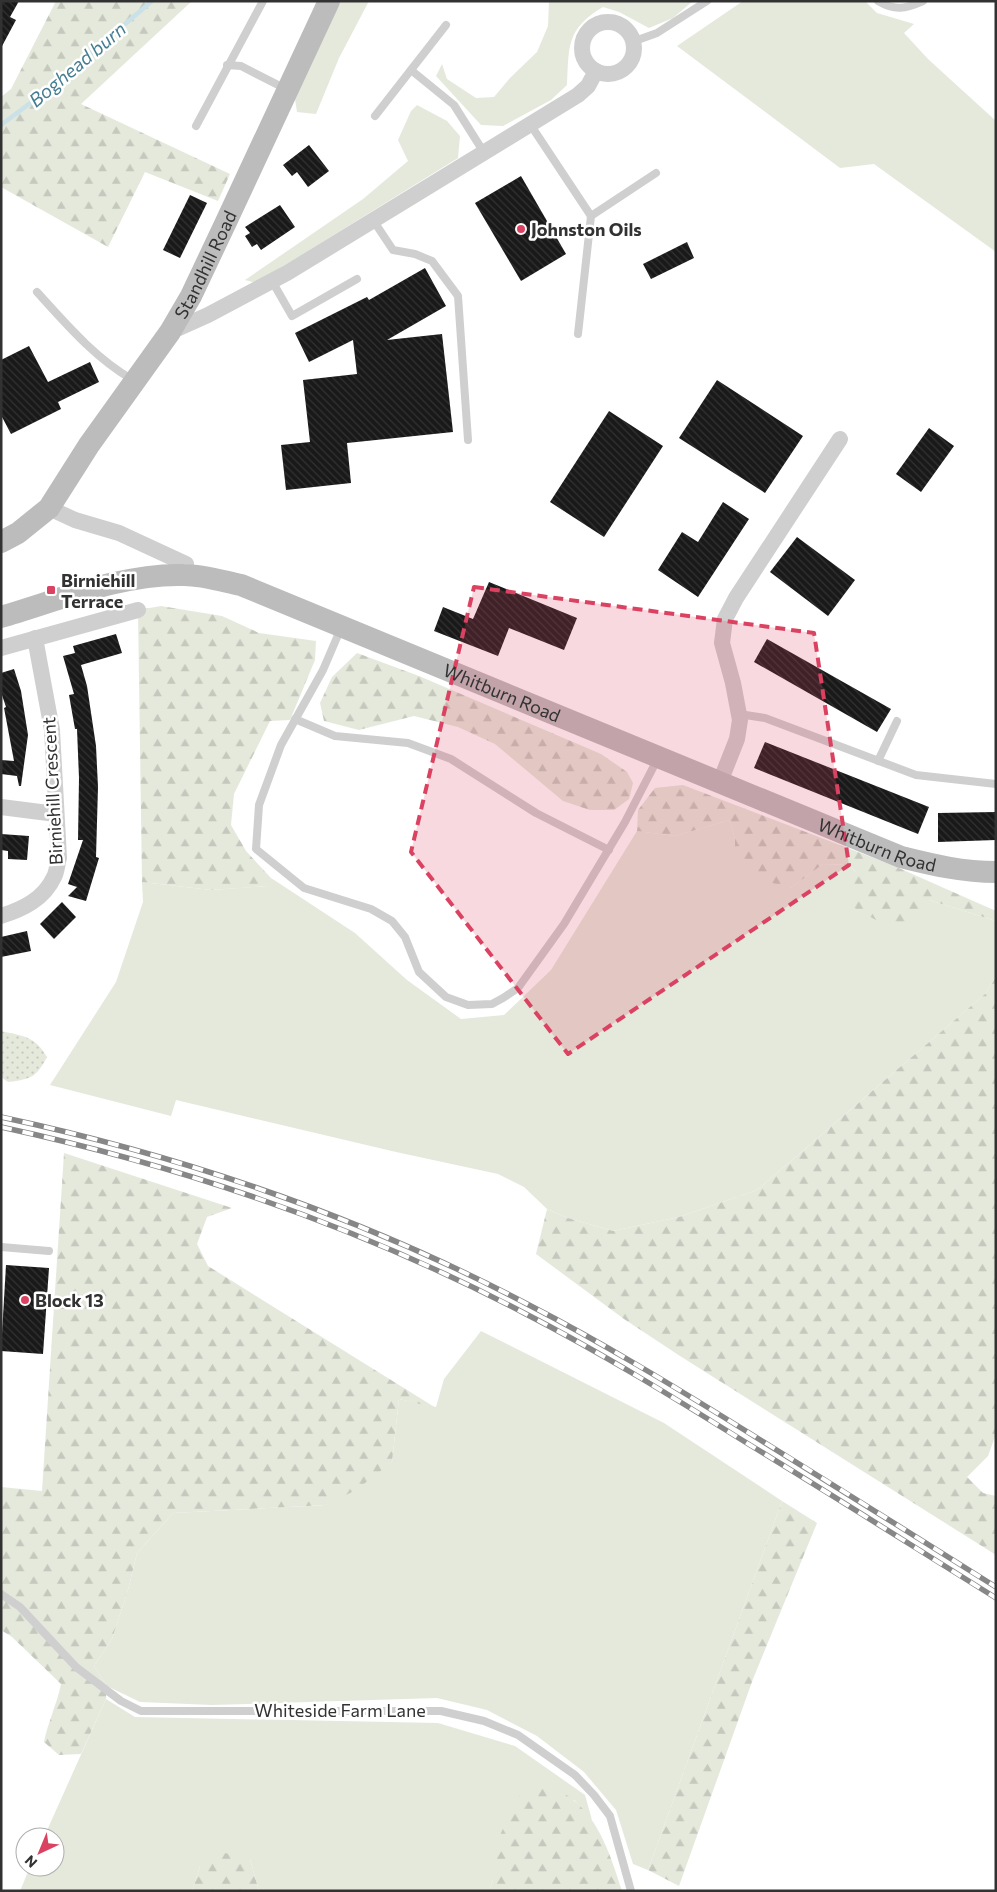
<svg xmlns="http://www.w3.org/2000/svg" width="997" height="1892" font-family="Commissioner,sans-serif">
	<defs>
		<pattern id="forest-firs" width="22" height="20" patternUnits="userSpaceOnUse" patternTransform="scale(1.25)"><rect width="22" height="20" fill="#e4e9dc"/><path d="M5 1l3.5 6h-7zM16 11l3.5 6h-7z" fill="#c4c8bd"/></pattern>
		<pattern id="park-dots" width="8" height="8" patternUnits="userSpaceOnUse" patternTransform="scale(1.25)"><rect width="8" height="8" fill="#e4e9dc"/><path d="M2 2h.1M6 6h.1" fill="none" stroke="#c4c8bd" stroke-width="1.8" stroke-linecap="round"/></pattern>
		<pattern id="building-back-hatch" width="6" height="6" patternUnits="userSpaceOnUse" patternTransform="scale(1.25)"><rect width="6" height="6" fill="#191919"/><path d="M-1 5l2 2M0 0l6 6M5-1l2 2" fill="none" stroke="#323232"/></pattern>
	</defs>
	<rect width="100%" height="100%" fill="#fff"/>
	<g fill="#e4e9dc">
		<polygon points="338,1 369,1 339,58 316,114 297,112 295,99"/>
		<path d="M549 1H693L673 18 649 28 619 12 603 7C566 29 569 46 567 85L551 100 503 126 481 125 436 76 442 64 447 79 476 98 494 97 510 78 537 52 548 26Z"/>
		<polygon points="743,1 865,1 877,13 914,24 904,33 928,59 996,121 996,252 874,164 840,168 677,46"/>
		<polygon points="417,105 447,121 460,136 458,158 256,283 245,280 363,199 408,161 398,140 411,111"/>
		<polygon points="730,820 735,840 736,851 791,888 823,864 849,865 856,872 929,900 996,921 996,976 985,994 757,1190 679,1217 613,1231 568,1218 547,1209 524,1187 498,1174 396,1152 176,1100 171,1116 50,1085 116,982 143,902 142,882 211,890 268,886 271,878 355,933 407,980 461,1019 504,1015 551,970 637,831 675,836"/>
		<polygon points="481,1331 664,1423 782,1501 648,1870 633,1864 616,1810 584,1772 537,1736 487,1710 437,1698 212,1705 140,1702 107,1686 94,1666 112,1639 128,1590 137,1553 173,1513 326,1505 392,1462 399,1399 436,1407 444,1379"/>
		<polygon points="106,1699 135,1717 438,1723 515,1746 585,1795 592,1820 574,1800 493,1880 489,1891 259,1891 250,1859 200,1866 192,1891 20,1891 30,1867 55,1867 55,1837 44,1837"/>
	</g>
	<g fill="url(#forest-firs)">
		<polygon points="56,1 192,1 81,104 230,174 218,201 145,172 108,247 1,187 1,97 11,89"/>
		<polygon points="161,606 222,616 259,633 316,641 315,660 290,720 270,721 234,794 231,825 246,851 271,878 269,886 211,890 142,882 138,610"/>
		<polygon points="357,653 419,676 601,754 627,772 633,783 629,799 614,810 590,810 563,801 495,744 458,727 414,716 359,730 324,721 320,703 332,677"/>
		<polygon points="683,785 892,865 996,911 996,921 929,900 906,930 876,920 849,905 856,872 849,865 823,864 791,888 765,881 735,851 735,840 730,820 675,836 637,831 638,810 655,788"/>
		<polygon points="996,976 996,1434 988,1456 967,1477 983,1493 996,1496 996,1555 680,1356 624,1319 536,1254 547,1209 568,1218 613,1231 679,1217 757,1190 985,994"/>
		<path d="M64 1153 232 1208 207 1217 197 1244 208 1266 436 1408 399 1399 392 1462 356 1490 326 1505 173 1513 137 1553 128 1590 112 1639 94 1666 107 1686 106 1699 81 1754 59 1755 44 1742C48 1722 57 1704 61 1684L12 1637 1 1630V1487L42 1491Z"/>
		<polygon points="782,1501 817,1523 753,1679 679,1886 648,1870"/>
		<path d="M547 1784C555 1789 566 1793 573 1800 600 1820 612 1860 622 1891H489L493 1880 501 1833 521 1792Z"/>
		<polygon points="225,1853 250,1859 259,1891 192,1891 200,1866"/>
	</g>
	<path fill="url(#park-dots)" d="M1 1031C23 1036 35 1036 47 1057 36 1078 31 1079 8 1082L1 1077Z"/>
	<g fill="none" stroke-linecap="round" stroke-linejoin="round">
		<polyline stroke="#cae1e8" stroke-width="4.5" points="1,125 49,89 152,1"/>
	</g>
	<g fill="url(#building-back-hatch)">
		<polygon points="1,1 19,1 10,17 16,20 1,48"/>
		<polygon points="309,145 329,171 308,187 297,172 292,176 283,165"/>
		<polygon points="521,176 566,254 521,281 475,203"/>
		<polygon points="190,195 207,203 180,258 163,250"/>
		<polygon points="280,205 295,227 261,250 257,244 252,247 245,236 250,233 245,227"/>
		<polygon points="687,242 694,258 651,279 643,264"/>
		<polygon points="425,268 446,306 387,340 442,334 453,432 347,443 351,483 286,490 281,445 310,442 303,380 357,374 353,340 309,362 295,333 367,297 369,300"/>
		<polygon points="29,346 48,382 90,362 99,382 58,402 61,409 11,434 1,415 1,360"/>
		<polygon points="717,380 803,436 765,493 679,438"/>
		<polygon points="609,411 663,446 604,537 550,502"/>
		<polygon points="929,428 954,446 921,492 896,474"/>
		<polygon points="723,502 749,519 698,597 658,570 682,532 698,542"/>
		<polygon points="797,537 855,580 828,616 770,572"/>
		<polygon points="489,582 577,618 564,650 509,628 498,656 434,631 443,607 473,619"/>
		<polygon points="116,634 122,653 81,665 87,686 96,746 98,787 96,857 99,858 86,901 68,896 77,887 68,884 83,840 78,840 79,778 77,729 75,729 69,695 74,694 63,656 75,653 73,646"/>
		<polygon points="767,639 891,709 877,732 754,662"/>
		<polygon points="14,669 21,691 28,735 21,786 19,786 17,776 1,774 1,760 14,761 4,708 6,707 1,692 1,673"/>
		<polygon points="765,742 929,807 918,834 754,768"/>
		<polygon points="996,812 996,840 938,842 938,813"/>
		<polygon points="1,834 29,836 27,860 8,859 8,851 1,850"/>
		<polygon points="62,902 76,917 54,939 40,924"/>
		<polygon points="27,931 31,951 1,957 1,937"/>
		<polygon points="6,1265 49,1268 43,1354 1,1351"/>
	</g>
	<g fill="none" stroke-linecap="round" stroke-linejoin="round">
		<g stroke="#cfcfcf" stroke-width="8">
			<path d="M878 1C895 11 905 9 923 1"/>
			<polyline points="632,42 657,33 707,1"/>
			<polyline points="227,65 241,66 286,89"/>
			<polyline points="411,70 454,105 483,151"/>
			<polyline points="375,116 446,25"/>
			<polyline points="530,124 591,216 656,173"/>
			<polyline points="196,126 263,1"/>
			<polyline points="373,220 393,250 415,254 432,261 458,296 468,440"/>
			<polyline points="272,281 292,316 357,279"/>
			<path d="M37 292C66 324 95 358 133 380"/>
			<polyline points="578,334 591,216"/>
			<polyline points="341,628 323,670 281,745 259,805 256,849 304,888 371,909 392,921 405,937 419,972 446,997 468,1005 492,1004 503,998 518,988 564,924 625,822 658,758"/>
			<polyline points="739,714 765,718 916,775 996,784"/>
			<polyline points="295,719 335,736 408,743 451,759 536,813 609,850"/>
			<polyline points="878,761 897,721"/>
			<polyline points="1,1247 49,1251"/>
			<polyline points="1,1594 20,1607 76,1667 121,1701 141,1711 441,1711 484,1721 518,1735 575,1775 594,1795 610,1816 631,1891"/>
		</g>
		<g stroke="#cfcfcf" stroke-width="16">
			<circle cx="608" cy="48" r="26"/>
			<polyline points="170,332 208,315 287,273 578,95 588,86 596,71"/>
			<polyline points="49,508 75,520 119,533 186,564 186,575"/>
			<polyline points="1,648 138,610"/>
			<polyline points="720,782 737,739 740,720 733,683 722,643 725,619 736,598 840,439"/>
			<polyline points="1,807 56,814"/>
			<path d="M1 916C23 909 44 899 54 877 57 872 57 864 59 858L52 730 35 638"/>
		</g>
		<g stroke="#bcbcbc" stroke-width="22">
			<path id="s1" d="M1 542 18 533 49 508 89 445 170 332 191 296 226 222 329 1"/>
			<path id="s2" d="M1 617C59 600 124 573 184 575 203 575 222 581 241 585L901 857C933 865 963 872 996 872"/>
		</g>
		<defs>
			<g id="rail">
				<path d="M1 1117C183 1156 364 1218 529 1305 603 1343 675 1387 746 1431 829 1482 913 1535 996 1587"/>
				<path d="M1 1127C182 1166 360 1227 524 1313 602 1353 676 1399 750 1445 832 1495 914 1547 996 1598"/>
			</g>
		</defs>
		<use href="#rail" stroke="#878787" stroke-width="5.5"/>
		<use href="#rail" stroke="#fff" stroke-width="4" stroke-dasharray="11" stroke-linecap="butt"/>
	</g>
	<path fill="#db4261" fill-opacity="0.2" stroke="#db4261" stroke-width="4" stroke-dasharray="10 6" stroke-linejoin="round" d="M474 587 814 633 849 865 568 1054 411 852Z"/>
	<g fill="#db4261" stroke="#fff" stroke-width="2">
		<circle cx="521" cy="229" r="5"/>
		<rect x="46" y="585" width="10" height="10" rx="2.5"/>
		<circle cx="25" cy="1300" r="5"/>
	</g>
	<g text-anchor="middle" dominant-baseline="central" stroke-width="5" stroke-linejoin="round" paint-order="stroke">
		<g font-size="18" font-weight="bold" fill="#323232" stroke="#fff" text-anchor="start">
			<text x="531" y="229">Johnston Oils</text>
			<text x="61" y="580">Birniehill<tspan x="61" dy="21">Terrace</tspan></text>
			<text x="35" y="1300">Block 13</text>
		</g>
		<g font-size="18" fill="#323232" stroke="#fff">
			<text stroke="none"><textPath href="#s1" startOffset="349">Standhill Road</textPath></text>
			<text stroke="none"><textPath href="#s2" startOffset="529">Whitburn Road</textPath></text>
			<text transform="translate(52 791) rotate(-93)">Birniehill Crescent</text>
			<text stroke="none"><textPath href="#s2" startOffset="934">Whitburn Road</textPath></text>
			<text x="340" y="1710">Whiteside Farm Lane</text>
		</g>
		<g font-size="19" font-style="italic" fill="#447d91" stroke="#fff">
			<text transform="translate(77 64) rotate(-40)">Boghead burn</text>
		</g>
	</g>
	<rect width="997" height="1892" fill="none" stroke="#323232" stroke-width="5"/>
	<g transform="translate(40 1852) rotate(224)"><circle r="24" fill="#ffffff" stroke="#adadad"/>
	<path d="M0-4L9 19L0 12L-9 19Z" fill="#db4261"/>
	<text y="-8" font-size="14" font-weight="bold" text-anchor="middle" fill="#323232">N</text>
	</g>
</svg>
